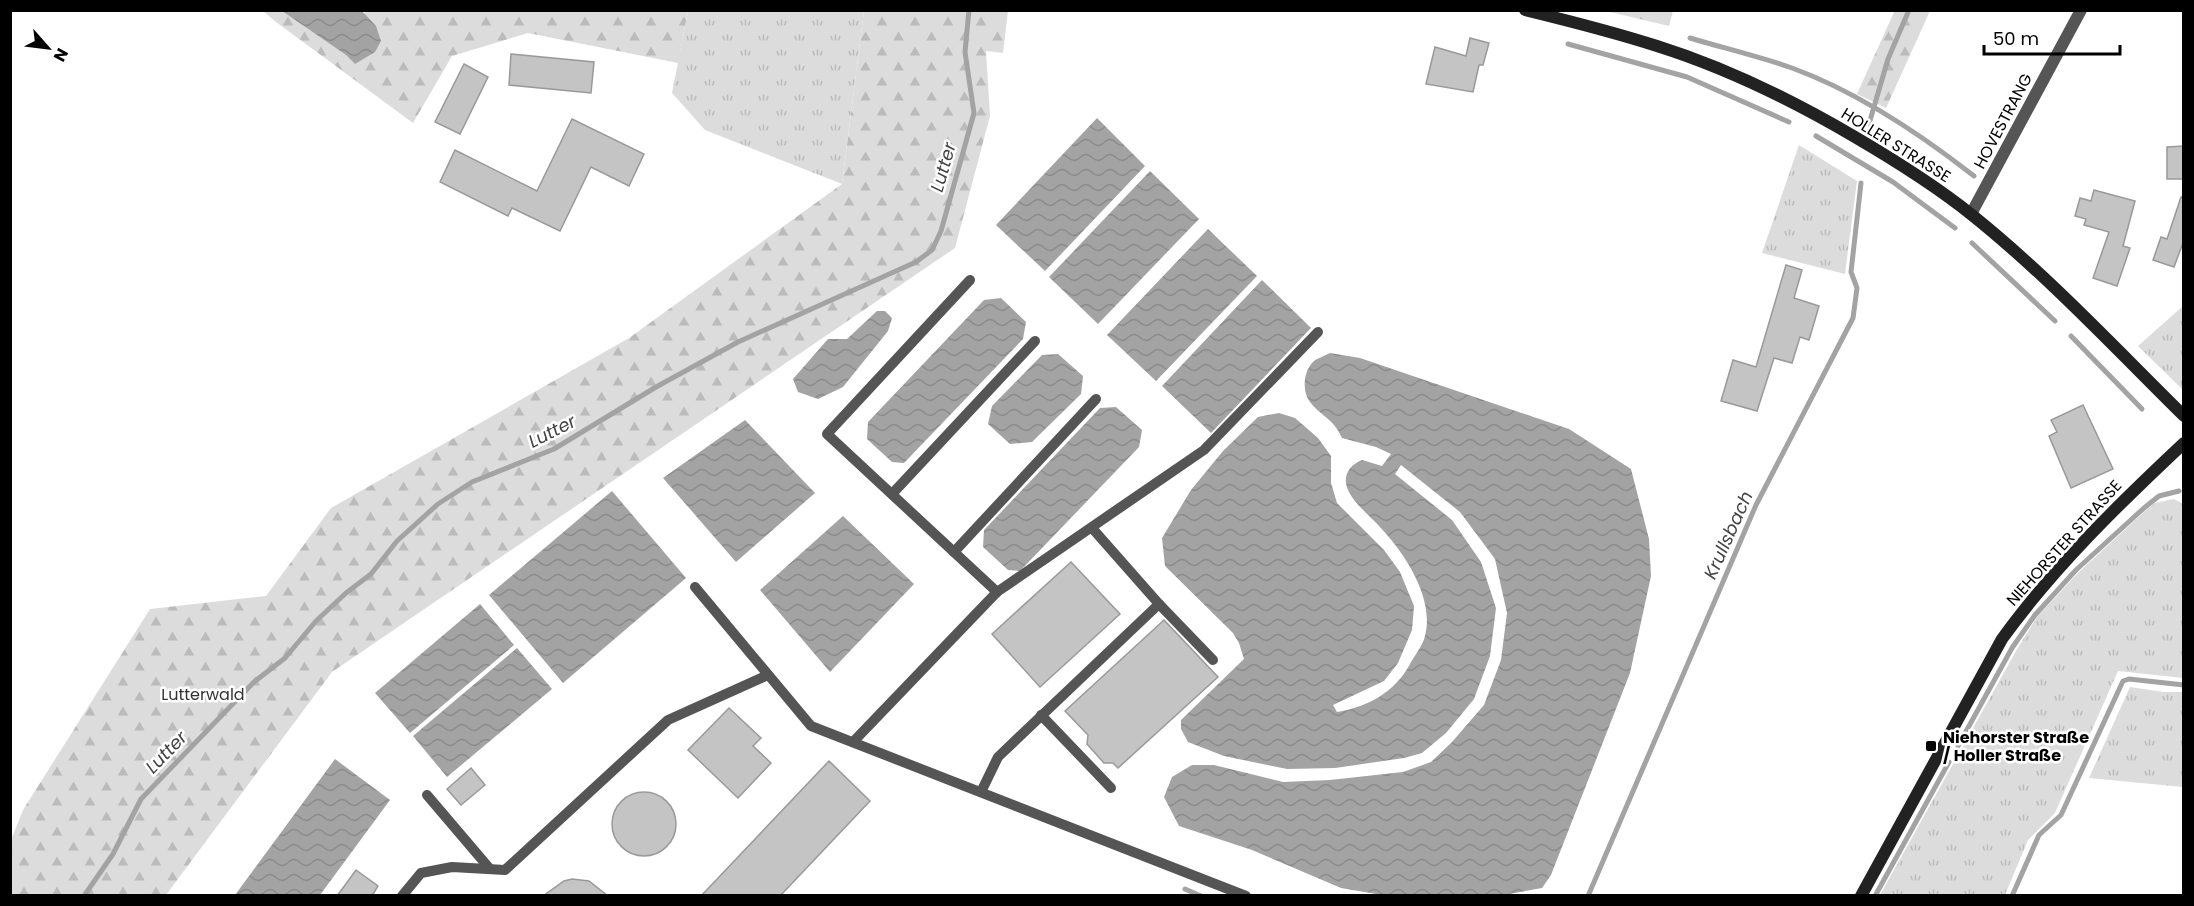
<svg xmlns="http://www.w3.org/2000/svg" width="2194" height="906" font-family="Poppins,sans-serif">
	<defs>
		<pattern id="grass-tufts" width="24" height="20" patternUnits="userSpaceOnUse" patternTransform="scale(1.5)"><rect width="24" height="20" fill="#dcdcdc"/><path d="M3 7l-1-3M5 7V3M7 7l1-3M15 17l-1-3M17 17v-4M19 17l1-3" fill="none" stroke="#bbb"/></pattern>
		<pattern id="forest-firs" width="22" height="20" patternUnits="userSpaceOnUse" patternTransform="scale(1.5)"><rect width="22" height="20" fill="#dcdcdc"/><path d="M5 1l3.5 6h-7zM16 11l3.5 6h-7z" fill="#bbb"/></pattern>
		<pattern id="water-waves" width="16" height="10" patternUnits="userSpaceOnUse" patternTransform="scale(1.5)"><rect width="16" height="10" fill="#a3a3a3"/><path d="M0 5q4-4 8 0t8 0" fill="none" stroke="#8b8b8b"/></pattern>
	</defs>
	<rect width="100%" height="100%" fill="#fff"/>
	<g fill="url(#grass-tufts)">
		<polygon points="688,11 864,11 842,184 705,130 672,93"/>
		<polygon points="1799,145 1857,181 1845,274 1762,253"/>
		<polygon points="2183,306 2183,390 2138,346"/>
		<polygon points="2174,499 2183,504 2183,678 2118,671 2055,813 2028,840 2005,895 1880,895 2016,651 2037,617 2079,572 2145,511 2155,503"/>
		<polygon points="2130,687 2164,692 2183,692 2183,787 2089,778"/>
	</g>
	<g fill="url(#forest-firs)">
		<polygon points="1895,10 1930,11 1886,108 1857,94"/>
		<polygon points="263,11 282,11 346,55 355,64 365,12 362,11 688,11 678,63 528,33 452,56 413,123 276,22"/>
		<polygon points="864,11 1008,11 1003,53 986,51 990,116 955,248 332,672 166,895 11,895 11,840 23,810 150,609 266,596 331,508 629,338 842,184"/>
		<polygon points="1606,11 1673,11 1669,26"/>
	</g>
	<g fill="url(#water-waves)">
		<polygon points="282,11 362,11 376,26 381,41 375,52 355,64 346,55"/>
		<polygon points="1097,118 1145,166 1045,271 996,225"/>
		<polygon points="1150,171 1199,219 1098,324 1049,277"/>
		<polygon points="1208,229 1257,276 1156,381 1107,335"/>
		<polygon points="1262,280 1311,328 1211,433 1162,386"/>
		<polygon points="1001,298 1026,322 1023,339 904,463 892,462 867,439 868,422 984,300"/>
		<polygon points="877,311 885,311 892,318 888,331 843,387 818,399 798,392 793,379 828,339 847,339"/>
		<path d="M1330 353 1360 358 1569 429 1631 469 1649 539 1651 576 1630 673 1551 875 1542 888 1504 895 1406 896 1382 895 1341 888 1252 850 1179 826 1164 797 1172 777 1192 765H1214L1283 782 1330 780 1403 772 1431 762 1452 742 1484 705 1501 660 1507 613 1495 559 1460 512 1401 465 1395 474 1452 520 1481 562 1496 608 1490 656 1474 699 1446 733 1422 753 1404 758 1335 768 1287 769 1224 756 1188 742 1181 729V720L1244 659 1239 643 1233 633 1165 566 1162 538 1191 490 1223 451 1258 417 1279 413 1295 418 1318 438 1331 456V483L1337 503 1384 550 1400 572 1414 606 1412 630 1398 663 1384 681 1333 705 1337 712C1368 707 1395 692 1410 664 1415 655 1423 645 1425 636 1435 598 1404 552 1379 526 1371 517 1354 503 1349 492 1341 477 1349 465 1362 460L1382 466 1391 454 1376 447 1342 438C1333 418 1322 417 1310 402 1302 392 1303 372 1313 362 1317 358 1325 356 1330 353Z"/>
		<polygon points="1058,354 1083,376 1081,394 1032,442 1010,444 988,424 992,406 1042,355"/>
		<polygon points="1116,407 1142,430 1139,447 1020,571 1008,570 983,547 984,530 1100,408"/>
		<polygon points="745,420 815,493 736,562 663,478"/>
		<polygon points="612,491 686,578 563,683 489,595"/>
		<polygon points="843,516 914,584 830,672 760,590"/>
		<polygon points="480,604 514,645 410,733 375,693"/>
		<polygon points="517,648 552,689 447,777 413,736"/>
		<polygon points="335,759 390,800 320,895 235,895"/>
	</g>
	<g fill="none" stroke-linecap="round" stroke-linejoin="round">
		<g stroke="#a3a3a3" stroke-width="5">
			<path d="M1690 38C1723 48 1758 56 1792 68 1858 92 1919 133 1974 176"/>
			<polyline points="1568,44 1687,77 1789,122"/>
			<polyline points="1869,124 1888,59 1909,10"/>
			<polyline points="1816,136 1893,182 1955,228"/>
			<polyline points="1972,243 2055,321"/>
			<polyline points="2071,336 2142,409"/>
			<polyline points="1958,746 2012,648 2035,615 2076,570 2144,508 2159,496 2179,491"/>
			<polyline points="1185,889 1201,896"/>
			<polyline points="84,896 113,854 141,799 254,682 285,658 316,621 346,593 371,574 397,541 438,504 472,482 554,449 656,387 738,342 916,262 932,250 941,231 974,113 965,52 969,10"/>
			<polyline points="1588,896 1756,505 1853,318 1857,288 1851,272 1861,183"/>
			<polyline points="1875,896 1949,762"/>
			<polyline points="2012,896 2039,835 2061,815 2123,681 2129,679 2184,685"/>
		</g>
	</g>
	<g fill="#c4c4c4" stroke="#999" stroke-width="1.5">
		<polygon points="1470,38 1489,43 1483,65 1479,65 1473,92 1426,84 1435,47 1466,56"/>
		<polygon points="511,54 594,62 591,93 509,85"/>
		<polygon points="464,64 488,77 460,134 435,122"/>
		<polygon points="572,119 644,154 629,186 591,167 560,231 512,208 508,216 440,182 455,150 537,191"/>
		<polygon points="2184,146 2184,179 2167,179 2167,147"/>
		<polygon points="2094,190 2135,201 2123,246 2130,248 2117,286 2093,278 2109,232 2084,225 2086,219 2075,216 2080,198 2091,201"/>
		<polygon points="2181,197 2184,197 2184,240 2174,267 2153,260 2161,237 2167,239"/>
		<polygon points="1786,265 1802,270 1794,298 1819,306 1809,340 1800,337 1792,363 1774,358 1757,411 1721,401 1733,360 1756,367"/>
		<polygon points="2083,405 2113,469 2071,488 2049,436 2057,432 2051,420"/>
		<polygon points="1071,562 1120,614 1040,687 992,634"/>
		<polygon points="1164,620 1218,677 1118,768 1113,763 1104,763 1087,744 1088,735 1065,711"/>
		<polygon points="729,708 761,738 753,746 771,763 738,798 688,750"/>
		<polygon points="829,761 870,801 780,896 701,896"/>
		<polygon points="471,768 485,785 461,805 447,789"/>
		<circle cx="644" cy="824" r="32"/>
		<polygon points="356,870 378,886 372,896 337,896"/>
		<polygon points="572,879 589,881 608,896 543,896 564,881"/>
	</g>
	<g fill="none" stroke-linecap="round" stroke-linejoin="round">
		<g stroke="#555" stroke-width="10">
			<polyline points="970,280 827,434 997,592"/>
			<polyline points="892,494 1035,341"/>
			<polyline points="1092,528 1159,604 1213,660"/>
			<polyline points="954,552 1096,399"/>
			<polyline points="695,587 811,726 1246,896"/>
			<polyline points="1041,715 1111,788"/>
			<polyline points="853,742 997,592 1204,450 1318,332"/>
			<polyline points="981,792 998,757 1159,604"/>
			<polyline points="427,795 490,869"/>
			<polyline points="402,896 421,873 452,867 505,870 668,720 768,675"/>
		</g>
		<polyline stroke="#555" stroke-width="12" points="1971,214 2081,10"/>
		<g stroke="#222" stroke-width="12">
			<path d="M1525 10C1570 21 1614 32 1657 46 1727 68 1792 100 1855 137 1896 161 1936 186 1972 215 2048 276 2115 348 2184 416"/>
			<path d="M1861 896 2002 639C2054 567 2119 504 2184 443"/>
		</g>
	</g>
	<rect fill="#000" stroke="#fff" stroke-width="2" x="1925" y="740" width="12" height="12" rx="3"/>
	<g text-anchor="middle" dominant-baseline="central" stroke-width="5" stroke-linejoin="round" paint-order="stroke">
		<g font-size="16" fill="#000" stroke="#fff">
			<text transform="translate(2003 121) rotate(-62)">HOVESTRANG</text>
			<text transform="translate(1896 145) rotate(32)">HOLLER STRASSE</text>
			<text transform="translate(2064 543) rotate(-48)">NIEHORSTER STRASSE</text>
		</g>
		<g font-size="16" fill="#333" stroke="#fff">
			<text x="203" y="694">Lutterwald</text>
		</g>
		<g font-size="16" font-weight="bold" fill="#000" stroke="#fff" text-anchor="start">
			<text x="1943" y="737">Niehorster Straße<tspan x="1943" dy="18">/ Holler Straße</tspan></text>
		</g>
		<g font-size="18" font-style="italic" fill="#444" stroke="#fff">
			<text transform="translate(943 167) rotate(-74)">Lutter</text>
			<text transform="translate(552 431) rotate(-27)">Lutter</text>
			<text transform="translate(1728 535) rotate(-66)">Krullsbach</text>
			<text transform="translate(166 752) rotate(-46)">Lutter</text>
		</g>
	</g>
	<rect width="2194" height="906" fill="none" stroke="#000000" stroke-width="24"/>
	<g transform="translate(48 48) rotate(118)" stroke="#ffffff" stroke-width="4.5" paint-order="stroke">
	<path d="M0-4.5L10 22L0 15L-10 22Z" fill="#000000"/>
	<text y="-9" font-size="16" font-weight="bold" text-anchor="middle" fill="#000000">N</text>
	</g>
	<path d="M1984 45v9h136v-9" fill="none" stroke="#000000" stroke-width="3"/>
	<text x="1993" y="45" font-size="18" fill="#000000" stroke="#ffffff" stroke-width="4.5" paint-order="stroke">50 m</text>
</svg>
